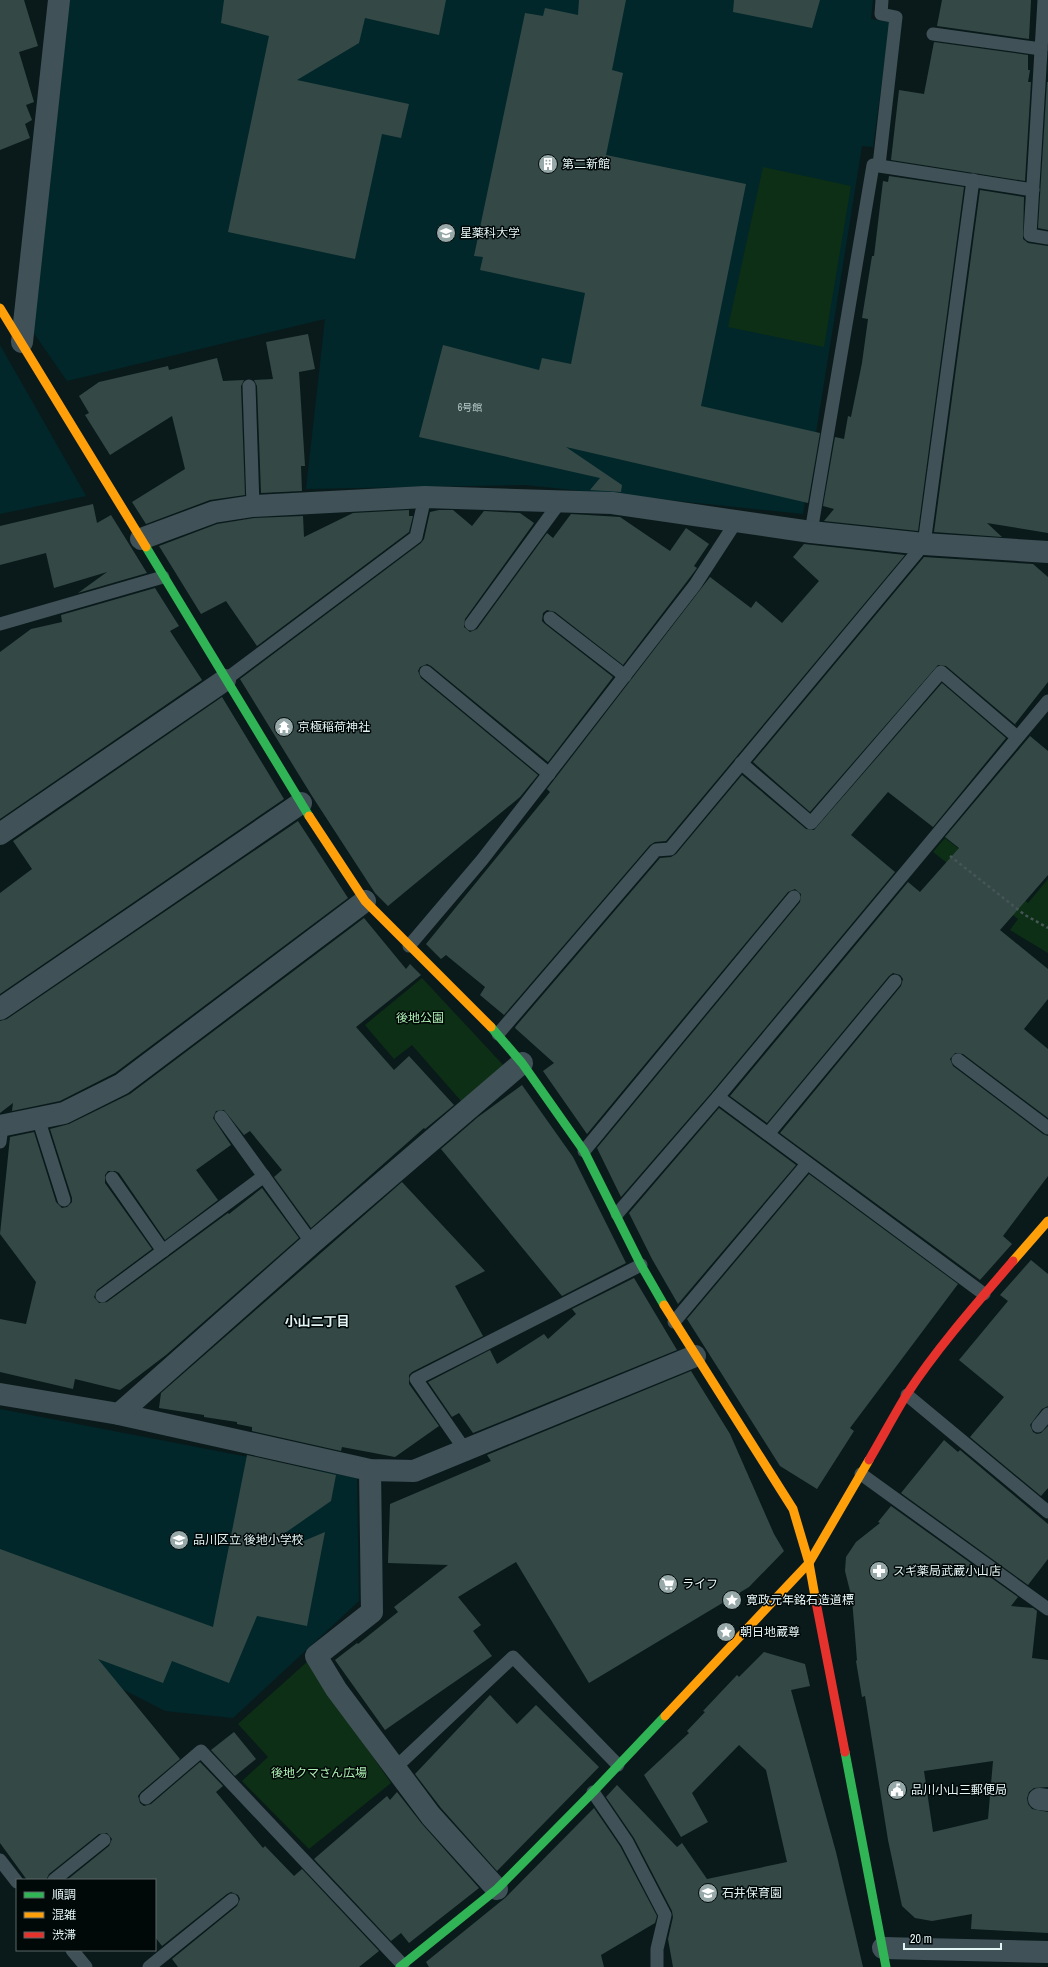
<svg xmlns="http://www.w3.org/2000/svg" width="1048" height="1967" font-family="'Archivo Narrow','Noto Sans JP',sans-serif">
	<rect width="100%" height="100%" fill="#0a1a1b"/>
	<g fill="#01272a">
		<polygon points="70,0 873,0 871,19 890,22 873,147 862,146 803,514 525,485 306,489 325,319 67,381 33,332"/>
		<polygon points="0,345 86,496 0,514"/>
		<polygon points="0,1409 357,1478 359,1601 233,1718 165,1711 23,1638 0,1624"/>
	</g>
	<g fill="#0d2f15">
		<polygon points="763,167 851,186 824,347 728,327"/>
		<polygon points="945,838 1028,903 1048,879 1048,953 1010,930 1018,919 933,852"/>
		<polygon points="422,978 504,1066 462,1102 412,1045 394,1059 365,1025"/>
		<polygon points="307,1662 391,1783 309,1849 242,1781 268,1757 238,1724"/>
	</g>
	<g fill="#344946" fill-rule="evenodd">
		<polygon points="0,0 24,0 38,46 19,52 34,102 26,105 32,120 25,124 30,138 0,150"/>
		<polygon points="224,0 446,0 439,35 365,18 359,43 297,80 409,104 401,138 382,134 355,259 228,232 269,36 221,23"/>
		<polygon points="579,0 626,0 612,70 623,73 606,155 746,184 701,406 820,433 808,503 566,447 622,485 621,492 590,490 600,478 419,437 443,345 539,370 542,358 571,364 585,293 480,270 483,257 474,256 525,13 543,16 545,8 578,15"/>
		<polygon points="734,0 820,0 812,28 733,12"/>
		<polygon points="942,0 1031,0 1029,39 937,26"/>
		<polygon points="934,42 1028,55 1028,70 1030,70 1028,82 1031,82 1025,181 891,160 899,90 924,94"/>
		<polygon points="1047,82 1048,82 1048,230 1038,228"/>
		<polygon points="889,176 964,187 918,531 824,521 834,509 823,506 835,437 844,439 848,416 851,417 862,363 868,319 862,318 872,256 874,256 883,181 888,182"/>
		<polygon points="980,190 1024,197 1023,239 1028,243 1048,246 1048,533 987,523 1002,537 934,532"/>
		<polygon points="308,334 315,369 299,372 305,466 301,466 302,491 261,493 257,386 254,380 273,379 266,342"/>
		<polygon points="217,358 223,381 244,380 241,386 245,495 210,500 146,524 132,502 185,469 172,416 110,455 85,415 89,413 79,396 99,382 168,366 169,370"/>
		<polygon points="93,504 97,523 111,515 147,573 78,593 107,572 54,588 46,553 0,565 0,526"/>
		<polygon points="409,510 409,516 413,516 409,532 257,646 226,601 201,614 159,546 217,524 254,518 303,516 304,537 353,513"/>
		<polygon points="439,510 453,510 472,526 484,511 520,513 534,523 465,619 464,627 470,632 477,629 547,533 553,538 571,514 620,517 670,551 686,528 709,544 694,566 697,568 688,580 623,665 555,612 547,610 543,613 542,621 545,624 613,677 548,762 431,666 427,664 420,667 418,671 421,678 538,775 520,797 388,906 375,893 312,796 240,679 421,543 424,539 430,512"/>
		<polygon points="804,544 905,555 666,841 655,842 650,845 504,1015 480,995 485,987 446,955 441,959 426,944 550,792 547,789 710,577 751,608 756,601 782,623 819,581 793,557"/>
		<polygon points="924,557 1033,564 1048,577 1048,682 1015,724 1017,726 946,666 938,665 810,812 753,762"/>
		<polygon points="155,588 179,626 170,631 202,680 0,819 0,652 31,629 62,622 61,615"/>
		<polygon points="942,683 1006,738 933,827 888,792 851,835 895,872 712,1092 621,1197 597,1148 800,902 801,894 795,889 788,892 587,1134 543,1071 554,1063 515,1028 516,1026 660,858 671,857 676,854 742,775 806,829 814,830"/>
		<polygon points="222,697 284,799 0,994 0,893 32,869 13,841"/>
		<polygon points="1030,736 1048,751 1048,875 1000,930 1048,969 1048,999 1024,1029 1048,1049 1048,1118 963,1054 955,1053 950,1059 953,1066 1043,1134 1048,1136 1048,1176 1003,1236 1012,1244 980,1280 780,1133 901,986 903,979 900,975 893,973 889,976 767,1123 730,1096 908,882 920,892 959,848 945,837"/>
		<polygon points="298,821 348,898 115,1073 60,1101 12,1111 13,1103 0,1113 0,1021 7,1019"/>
		<polygon points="364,918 406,969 410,964 421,975 356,1027 394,1070 409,1056 454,1105 425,1129 424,1128 311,1228 274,1177 282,1170 250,1131 244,1135 224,1110 216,1111 213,1118 231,1145 196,1170 218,1200 165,1240 119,1173 115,1171 108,1171 105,1175 105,1183 152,1249 97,1290 94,1297 99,1303 107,1302 228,1213 229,1214 262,1188 299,1238 166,1355 120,1390 75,1379 73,1389 0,1372 0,1319 26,1324 36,1282 0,1234 10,1137 34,1132 56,1202 62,1208 67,1207 72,1202 72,1198 50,1129 69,1124 130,1094"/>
		<polygon points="522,1085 573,1157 626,1263 562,1296 441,1149 478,1117"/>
		<polygon points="719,1108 796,1165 678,1304 652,1259 629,1213"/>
		<polygon points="809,1174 958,1284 850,1428 854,1431 817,1489 780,1466 687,1319"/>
		<polygon points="402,1182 485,1271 455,1286 483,1336 412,1372 409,1375 409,1384 439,1426 395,1457 342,1447 341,1451 252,1431 252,1427 237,1424 237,1422 204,1417 204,1415 159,1408 161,1393"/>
		<polygon points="1031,1260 1048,1274 1048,1406 1042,1409 1030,1425 1033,1432 1037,1434 1041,1433 1048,1426 1048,1488 1041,1496 970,1437 1004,1397 959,1360 1008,1301 1000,1295"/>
		<polygon points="634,1278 677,1350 473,1433 459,1413 452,1417 428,1382 490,1350 497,1364 544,1334 548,1339 576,1314 572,1309"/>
		<polygon points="691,1371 730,1434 774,1534 784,1551 749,1587 589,1683 516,1562 458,1597 481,1625 473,1631 492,1656 385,1730 335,1660 357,1643 358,1644 398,1612 394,1607 448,1565 388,1563 390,1504 491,1461 487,1455"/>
		<polygon points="944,1440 958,1452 960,1450 1048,1524 1048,1559 1028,1585 901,1493"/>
		<polygon points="247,1455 336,1475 331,1501 285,1533 292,1546 325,1532 307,1626 257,1616 229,1683 172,1661 163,1683 98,1659 180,1759 141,1792 138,1796 140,1803 144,1806 151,1804 200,1762 223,1786 216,1792 263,1848 265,1846 294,1876 302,1869 379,1951 359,1967 178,1967 172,1959 237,1906 240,1899 238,1895 231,1892 227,1894 162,1946 155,1937 155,1880 67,1880 109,1846 112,1839 107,1833 99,1834 49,1874 46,1880 27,1880 0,1843 0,1549 213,1627"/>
		<path d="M891 1506 1018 1597 1011 1606 1033 1608 1037 1611 1032 1658 1048 1660V1787L1034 1788 1029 1792 1027 1798 1028 1804 1032 1809 1048 1812V1933L971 1929 972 1914 932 1921 915 1918 902 1906 888 1840 865 1696 862 1697 856 1661 857 1660 852 1599 845 1571 846 1557 856 1542 880 1523 878 1522ZM993 1761 988 1819 933 1832 924 1771Z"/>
		<polygon points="764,1652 805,1664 810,1686 791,1690 836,1852 863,1967 673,1967 668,1939 673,1917 672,1911 634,1838 606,1797 617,1785 677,1847 682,1843 707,1879 787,1862 766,1770 739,1745 692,1793 708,1822 681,1837 644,1775 689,1733 687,1731 705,1712 703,1711 737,1675 739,1677"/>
		<polygon points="490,1695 517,1724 536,1705 599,1767 497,1871 441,1808 415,1774"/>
		<polygon points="234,1732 256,1759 235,1776 211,1750"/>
		<polygon points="397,1792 422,1824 479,1888 409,1943 401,1933 391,1941 314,1859 387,1796 390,1800"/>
		<polygon points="594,1808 620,1846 657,1916 655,1923 601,1955 604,1967 429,1967 426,1962 505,1898"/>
	</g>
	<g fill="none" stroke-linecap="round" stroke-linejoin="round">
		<polyline stroke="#465557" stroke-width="2.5" stroke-dasharray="3 3" stroke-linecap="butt" points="950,856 1025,915 1048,928"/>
		<g stroke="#405158" stroke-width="13">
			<polyline points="1044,0 1030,235 1048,238"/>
			<polyline points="933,34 1041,49"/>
			<polyline points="879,165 896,17 881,14 882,0"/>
			<polyline points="249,386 253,506"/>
			<polyline points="811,532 873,165 1033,190"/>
			<polyline points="550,618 625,676"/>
			<polyline points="0,624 163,577"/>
			<polyline points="471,624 560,502"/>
			<polyline points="426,672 549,774"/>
			<polyline points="225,680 416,537 425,497"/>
			<polyline points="741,763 811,823 941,672 1017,737"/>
			<polyline points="409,946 482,860 695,585 736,522"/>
			<polyline points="895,981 768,1134 984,1294"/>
			<polyline points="498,1034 656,850 670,849 924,544 973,180"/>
			<polyline points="958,1060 1048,1128"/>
			<polyline points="718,1097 768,1134"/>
			<polyline points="221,1117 312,1243"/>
			<polyline points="38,1118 64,1200"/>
			<polyline points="0,1142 2,1126"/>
			<polyline points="584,1151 794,897"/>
			<polyline points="112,1178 163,1251"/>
			<polyline points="617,1214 718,1097 1048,701"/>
			<polyline points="102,1296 264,1176"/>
			<polyline points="674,1322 807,1164"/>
			<polyline points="907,1395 1048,1512"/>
			<polyline points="1038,1426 1048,1414"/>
			<polyline points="465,1450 416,1379 641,1265"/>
			<polyline points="861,1474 1048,1609"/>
			<polyline points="395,1768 513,1657 618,1765"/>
			<polyline points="593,1792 627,1842 665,1915 657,1949 657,1967"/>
			<polyline points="146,1798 201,1751 403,1965"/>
			<polyline points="0,1860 17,1882"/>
			<polyline points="54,1880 104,1840"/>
			<polyline points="72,1950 86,1967"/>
			<polyline points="149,1967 232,1900"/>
		</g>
		<g stroke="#405158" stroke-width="22">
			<polyline points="22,342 59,0"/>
			<polyline points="141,539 214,512 253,506 425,497 612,503 811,532 924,544 1048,552"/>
			<polyline points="0,834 225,680"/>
			<polyline points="0,1009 301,803"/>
			<polyline points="0,1126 64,1113 122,1084 365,901"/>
			<polyline points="0,1394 119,1414 370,1470 414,1471 695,1356"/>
			<polyline points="119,1414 312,1243 522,1063"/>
			<polyline points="370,1470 372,1612 316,1656 336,1689 431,1816 497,1889"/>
			<polyline points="1039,1799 1048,1800"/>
			<polyline points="883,1948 1048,1952"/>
		</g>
		<g stroke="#30b455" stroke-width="9">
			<polyline points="146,547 309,816"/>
			<polyline points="491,1027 522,1063 584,1151 641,1265 664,1305"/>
			<polyline points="845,1752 886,1967"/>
			<polyline points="400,1967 497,1889 593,1792 665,1716"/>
		</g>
		<g stroke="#ff9f0a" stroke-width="9">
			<polyline points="0,308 146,547"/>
			<polyline points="309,816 365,901 491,1027"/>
			<polyline points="1013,1261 1048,1221"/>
			<polyline points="664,1305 793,1509 809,1563 816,1602"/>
			<polyline points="665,1716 809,1563 869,1460"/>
		</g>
		<g stroke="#e5322d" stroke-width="9">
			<path d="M869 1460C882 1438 894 1415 907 1394 938 1347 976 1304 1013 1261"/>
			<polyline points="816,1602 845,1752"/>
		</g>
	</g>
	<defs>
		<symbol id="building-disc" viewBox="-11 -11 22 22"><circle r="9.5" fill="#97a8a9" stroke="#010808"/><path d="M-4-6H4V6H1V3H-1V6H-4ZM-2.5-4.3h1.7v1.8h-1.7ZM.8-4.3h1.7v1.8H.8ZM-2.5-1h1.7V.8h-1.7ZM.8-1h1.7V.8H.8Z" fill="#fff"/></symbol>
		<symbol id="university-disc" viewBox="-11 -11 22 22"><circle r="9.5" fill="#97a8a9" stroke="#010808"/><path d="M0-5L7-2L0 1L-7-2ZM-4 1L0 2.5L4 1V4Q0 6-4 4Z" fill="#fff"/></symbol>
		<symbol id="temple-disc" viewBox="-11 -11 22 22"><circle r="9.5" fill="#97a8a9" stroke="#010808"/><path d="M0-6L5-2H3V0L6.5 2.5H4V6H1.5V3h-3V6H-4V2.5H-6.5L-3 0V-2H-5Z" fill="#fff"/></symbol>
		<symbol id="school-disc" viewBox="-11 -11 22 22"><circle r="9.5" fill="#97a8a9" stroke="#010808"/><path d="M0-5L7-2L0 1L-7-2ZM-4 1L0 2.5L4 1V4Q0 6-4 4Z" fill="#fff"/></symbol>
		<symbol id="pharmacy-disc" viewBox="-11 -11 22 22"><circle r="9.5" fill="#97a8a9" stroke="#010808"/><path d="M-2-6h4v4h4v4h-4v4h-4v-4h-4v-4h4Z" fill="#fff"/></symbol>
		<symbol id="supermarket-disc" viewBox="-11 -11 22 22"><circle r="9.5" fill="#97a8a9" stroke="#010808"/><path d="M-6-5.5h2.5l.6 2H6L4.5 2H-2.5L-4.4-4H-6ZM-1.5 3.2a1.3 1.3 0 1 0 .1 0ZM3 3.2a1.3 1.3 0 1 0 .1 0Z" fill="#fff"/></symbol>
		<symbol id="sight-disc" viewBox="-11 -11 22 22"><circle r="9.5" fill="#97a8a9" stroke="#010808"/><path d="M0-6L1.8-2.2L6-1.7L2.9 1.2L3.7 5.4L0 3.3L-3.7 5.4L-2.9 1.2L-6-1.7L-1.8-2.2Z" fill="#fff"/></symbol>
		<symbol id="civic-disc" viewBox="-11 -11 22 22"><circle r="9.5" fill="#97a8a9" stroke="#010808"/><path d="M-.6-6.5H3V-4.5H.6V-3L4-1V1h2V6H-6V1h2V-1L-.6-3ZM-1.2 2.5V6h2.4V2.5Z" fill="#fff"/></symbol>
	</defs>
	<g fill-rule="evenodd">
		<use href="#building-disc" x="537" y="153" width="22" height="22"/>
		<use href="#university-disc" x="435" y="222" width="22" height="22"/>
		<use href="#temple-disc" x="273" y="716" width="22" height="22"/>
		<use href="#school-disc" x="168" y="1529" width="22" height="22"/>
		<use href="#pharmacy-disc" x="868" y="1560" width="22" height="22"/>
		<use href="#supermarket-disc" x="657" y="1573" width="22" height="22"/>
		<use href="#sight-disc" x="721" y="1589" width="22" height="22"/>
		<use href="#sight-disc" x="715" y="1621" width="22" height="22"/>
		<use href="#civic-disc" x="886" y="1779" width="22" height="22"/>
		<use href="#school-disc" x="697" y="1882" width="22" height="22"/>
	</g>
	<g text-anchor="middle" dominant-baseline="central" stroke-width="3" stroke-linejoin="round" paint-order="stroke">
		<g font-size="10" fill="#b7c9c9">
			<text x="470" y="407">6号館</text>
		</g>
		<g font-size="12" fill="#e3f4f5" stroke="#010808" text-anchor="start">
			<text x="562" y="164">第二新館</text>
			<text x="460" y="233">星薬科大学</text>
			<text x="298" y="727">京極稲荷神社</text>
			<text x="193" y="1540">品川区立 後地小学校</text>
			<text x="893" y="1571">スギ薬局武蔵小山店</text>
			<text x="682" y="1584">ライフ</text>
			<text x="746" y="1600">寛政元年銘石造道標</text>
			<text x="740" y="1632">朝日地蔵尊</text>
			<text x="911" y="1790">品川小山三郵便局</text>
			<text x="722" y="1893">石井保育園</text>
		</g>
		<g font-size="12" fill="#adf0b2" stroke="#010808">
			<text x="420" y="1018">後地公園</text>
			<text x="319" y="1773">後地クマさん広場</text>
		</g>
		<g font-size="13" font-weight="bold" fill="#e3f4f5" stroke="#010808">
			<text x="317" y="1321">小山二丁目</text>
		</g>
	</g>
	<rect x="16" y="1879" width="140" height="72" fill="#010808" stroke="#5b6667"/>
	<rect x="24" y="1892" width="20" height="6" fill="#30b455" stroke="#5b6667"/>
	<text x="52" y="1899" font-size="12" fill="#e3f4f5">順調</text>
	<rect x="24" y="1912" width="20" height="6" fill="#ff9f0a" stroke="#5b6667"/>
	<text x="52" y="1919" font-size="12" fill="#e3f4f5">混雑</text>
	<rect x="24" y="1932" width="20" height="6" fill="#e5322d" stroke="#5b6667"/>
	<text x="52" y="1939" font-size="12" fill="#e3f4f5">渋滞</text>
	<path d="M904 1943v6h97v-6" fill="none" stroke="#e3f4f5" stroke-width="2"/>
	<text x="910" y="1943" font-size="12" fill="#e3f4f5" stroke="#010808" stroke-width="3" paint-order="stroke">20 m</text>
</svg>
